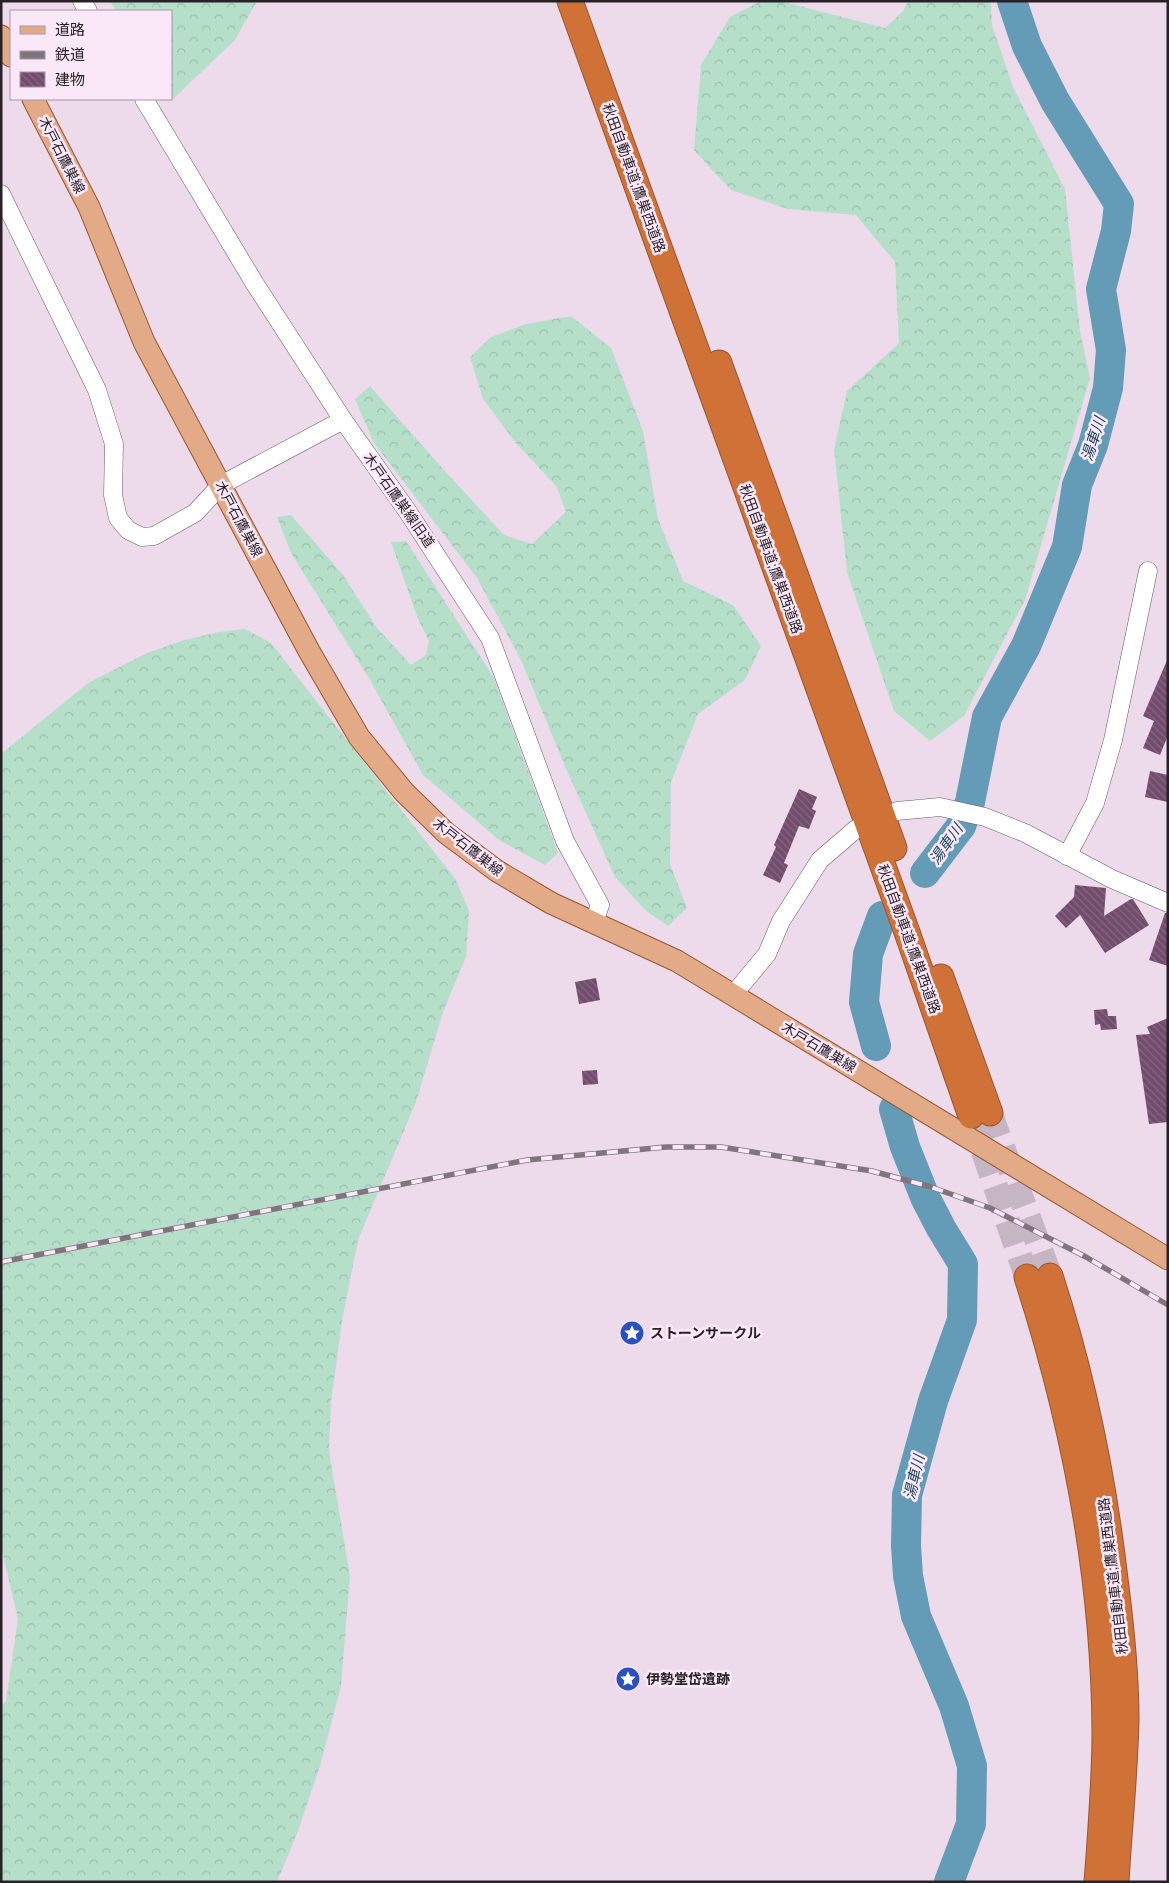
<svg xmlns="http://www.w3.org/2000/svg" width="1169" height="1883" font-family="Arial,'Noto Sans JP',sans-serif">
	<defs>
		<pattern id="forest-crowns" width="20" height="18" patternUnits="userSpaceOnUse" patternTransform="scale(1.25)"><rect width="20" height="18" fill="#b6dfca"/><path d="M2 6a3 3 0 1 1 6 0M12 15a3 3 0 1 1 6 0" fill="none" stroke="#9cbfae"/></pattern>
		<pattern id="building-back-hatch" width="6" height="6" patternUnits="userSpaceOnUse" patternTransform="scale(1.25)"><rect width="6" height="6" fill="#724c6c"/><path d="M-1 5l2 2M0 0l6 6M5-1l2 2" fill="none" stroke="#856880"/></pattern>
	</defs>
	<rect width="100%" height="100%" fill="#eddbeb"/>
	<g fill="url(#forest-crowns)">
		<polygon points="110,1 257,1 235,40 173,99 171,96 171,11 116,11"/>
		<polygon points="908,1 991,1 992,25 1013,87 1065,189 1080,331 1090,378 1025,600 964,716 930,741 894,711 847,572 834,450 847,391 899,343 895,262 856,215 788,209 731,190 694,150 701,65 730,17 759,2 784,2 885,28 903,11"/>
		<polygon points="571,316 611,348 643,431 658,519 683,581 733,605 761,646 745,680 698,714 671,782 670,864 687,908 668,926 646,911 615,877 567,771 521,660 477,578 374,443 355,399 370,386 442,468 504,535 532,544 566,512 557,487 515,442 483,399 470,357 491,337 526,324"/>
		<polygon points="291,515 343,575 377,628 411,665 426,655 429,641 418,619 391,542 406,541 494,678 558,853 545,865 499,840 423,775 370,680 291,553 277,517"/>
		<polygon points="245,629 271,643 456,880 469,911 466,957 443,1012 416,1102 358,1240 343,1315 331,1402 329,1451 350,1576 341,1686 320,1766 298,1831 277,1882 1,1882 1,1707 6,1701 18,1619 1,1546 1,754 88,683 147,653 184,640 219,632"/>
	</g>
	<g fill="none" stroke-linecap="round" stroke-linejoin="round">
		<g stroke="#649bb6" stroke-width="30">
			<polyline points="925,873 961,826 970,802 987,717 1026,646 1067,547 1077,485 1093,445 1108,388 1111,350 1101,289 1116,231 1119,204 1055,101 1027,46 1012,1"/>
			<polyline points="876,1046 864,1002 868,954 882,916"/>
			<polyline points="894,1109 905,1147 925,1197 941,1228 963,1264 962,1320 933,1401 907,1495 906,1546 908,1576 916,1616 954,1706 972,1766 971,1824 949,1882"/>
		</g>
	</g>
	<g fill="url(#building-back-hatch)">
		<polygon points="1168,658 1168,735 1160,755 1143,748 1154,721 1143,716"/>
		<polygon points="1150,771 1168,775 1168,802 1145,797"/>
		<polygon points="799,789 817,797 812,809 816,811 809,829 799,826 784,863 788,865 780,883 763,875 776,847 774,845"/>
		<polygon points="1075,885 1106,888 1104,916 1131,899 1133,899 1149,925 1105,953 1080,915 1066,928 1055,916 1074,897"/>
		<polygon points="1165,913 1168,913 1168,966 1149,960"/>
		<polygon points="596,978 600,1000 579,1004 575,982"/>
		<polygon points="1107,1009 1108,1016 1116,1016 1117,1029 1101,1030 1100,1024 1095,1025 1094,1010"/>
		<polygon points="1168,1018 1168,1122 1149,1124 1136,1035 1150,1034 1147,1027"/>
		<polygon points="597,1070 598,1084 583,1085 582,1071"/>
	</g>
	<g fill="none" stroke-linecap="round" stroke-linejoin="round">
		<g stroke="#c6b6c4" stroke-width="25" stroke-dasharray="25 12" stroke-linecap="butt">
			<polyline points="990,1113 1050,1276"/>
			<polyline points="971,1116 1027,1277"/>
		</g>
		<defs>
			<g id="minor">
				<polyline points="82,1 88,11"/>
				<polyline points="144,99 255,284 343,420 408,512 490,638 565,841 600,905 594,923"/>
				<polyline points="1,194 97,390 114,444 113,495 118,518 128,530 142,537 154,536 195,513 221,485 343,420"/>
				<polyline points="897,811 940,807 985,817 1025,833 1112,879 1168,903"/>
				<polyline points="1067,856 1095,803 1113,740 1148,571"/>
				<polyline points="733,995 767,954 781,921 820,860 856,829"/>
			</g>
			<g id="major">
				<polyline points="1,36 11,56"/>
				<polyline points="33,99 89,207 144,342 309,651 359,737 404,792 446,833 497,871 551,903 677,961 1168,1259"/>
			</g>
			<g id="highway">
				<polyline points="570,1 908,935 971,1116"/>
				<polyline points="719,363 894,848"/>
				<polyline points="941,977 990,1113"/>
				<path d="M1050 1276C1082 1374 1103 1476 1115 1579 1121 1625 1126 1672 1126 1719 1125 1774 1119 1827 1116 1882"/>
				<path d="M1027 1277C1074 1423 1104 1577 1105 1731 1105 1781 1101 1831 1097 1882"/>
			</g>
		</defs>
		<use href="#minor" stroke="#695a68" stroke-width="19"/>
		<use href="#major" stroke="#955631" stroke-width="23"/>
		<use href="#highway" stroke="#955631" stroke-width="27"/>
		<use href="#minor" stroke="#fff" stroke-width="18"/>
		<use href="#major" stroke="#e3aa87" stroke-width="21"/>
		<use href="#highway" stroke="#d07237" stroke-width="25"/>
		<defs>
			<polyline id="rail" points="1,1262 527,1160 666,1147 721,1147 872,1171 931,1187 990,1208 1086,1257 1168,1305"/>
		</defs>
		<use href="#rail" stroke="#80747f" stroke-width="5.5"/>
		<use href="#rail" stroke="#fae8f8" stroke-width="4" stroke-dasharray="11" stroke-linecap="butt"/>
	</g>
	<defs>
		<symbol id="sight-disc" viewBox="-11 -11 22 22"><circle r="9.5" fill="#2850bf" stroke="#fae8f8"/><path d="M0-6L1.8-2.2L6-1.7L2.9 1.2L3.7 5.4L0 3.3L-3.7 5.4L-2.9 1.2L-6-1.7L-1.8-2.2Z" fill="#fff"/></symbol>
	</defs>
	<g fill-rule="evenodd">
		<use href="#sight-disc" x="618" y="1319" width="28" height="28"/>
		<use href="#sight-disc" x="614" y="1665" width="28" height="28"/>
	</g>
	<g text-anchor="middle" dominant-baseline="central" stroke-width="5" stroke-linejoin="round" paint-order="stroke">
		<g font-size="14" fill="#282127" stroke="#fae8f8">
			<text transform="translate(62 155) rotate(63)">木戸石鷹巣線</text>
			<text transform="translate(634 178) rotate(70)">秋田自動車道;鷹巣西道路</text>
			<text transform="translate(399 500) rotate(55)">木戸石鷹巣線旧道</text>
			<text transform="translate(239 519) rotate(62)">木戸石鷹巣線</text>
			<text transform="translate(771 559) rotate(70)">秋田自動車道;鷹巣西道路</text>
			<text transform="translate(468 847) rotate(38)">木戸石鷹巣線</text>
			<text transform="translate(909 939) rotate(70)">秋田自動車道;鷹巣西道路</text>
			<text transform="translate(819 1047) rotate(31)">木戸石鷹巣線</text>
			<text transform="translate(1113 1576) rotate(-97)">秋田自動車道;鷹巣西道路</text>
		</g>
		<g font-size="14" font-weight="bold" fill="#282127" stroke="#fae8f8" text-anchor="start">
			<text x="650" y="1333">ストーンサークル</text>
			<text x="646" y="1679">伊勢堂岱遺跡</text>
		</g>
		<g font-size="15" font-style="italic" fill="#164459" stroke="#fae8f8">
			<text transform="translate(1093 439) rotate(-72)">湯車川</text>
			<text transform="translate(946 844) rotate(-55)">湯車川</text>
			<text transform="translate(914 1477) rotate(-77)">湯車川</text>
		</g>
	</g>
	<rect width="1169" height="1883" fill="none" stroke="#282127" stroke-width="5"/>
	<rect x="10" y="10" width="162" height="90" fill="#fae8f8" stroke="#a698a4"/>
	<rect x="20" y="26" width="25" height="8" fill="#e3aa87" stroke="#a698a4"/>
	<text x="55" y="35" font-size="15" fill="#282127">道路</text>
	<rect x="20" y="51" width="25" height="8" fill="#80747f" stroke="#a698a4"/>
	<text x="55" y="60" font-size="15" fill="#282127">鉄道</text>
	<rect x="20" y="72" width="25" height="15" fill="url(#building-back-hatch)" stroke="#a698a4"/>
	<text x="55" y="85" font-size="15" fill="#282127">建物</text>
</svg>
